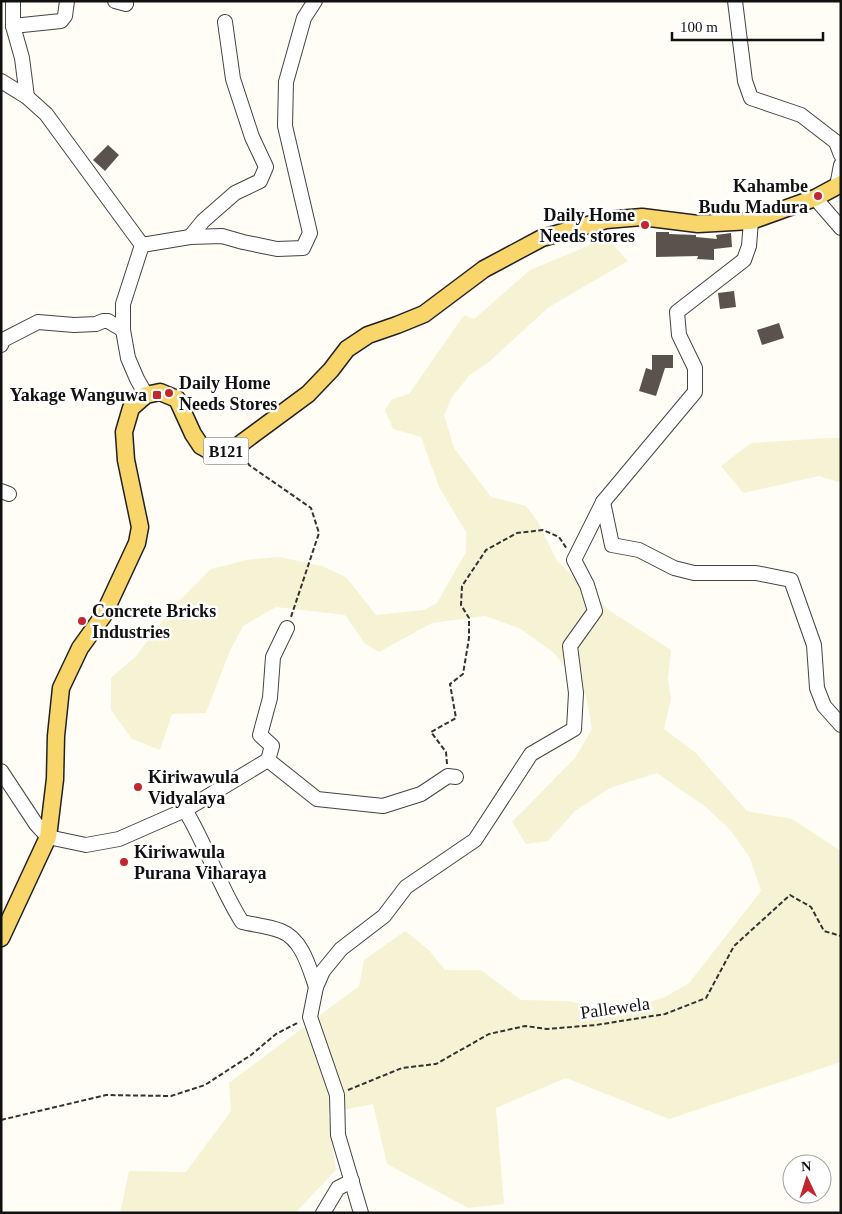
<svg xmlns="http://www.w3.org/2000/svg" width="842" height="1214" font-family="'Times New Roman',serif">
	<rect width="100%" height="100%" fill="#fffdf5"/>
	<g fill="#f6f3d4">
		<polygon points="607,238 628,261 549,307 489,362 470,375 452,397 444,415 454,448 491,497 526,506 537,520 557,561 610,611 671,650 668,679 671,699 664,729 696,753 747,811 792,819 841,851 841,1062 669,1119 566,1078 496,1108 504,1204 468,1208 387,1164 373,1104 328,1113 336,1170 295,1213 120,1213 129,1171 186,1172 231,1111 229,1083 359,986 364,960 405,931 429,950 445,970 481,970 521,1000 568,1001 606,1009 634,1007 665,997 689,983 761,891 750,858 731,831 707,808 657,773 610,788 575,811 548,841 526,844 512,822 575,758 592,729 586,696 555,654 521,629 485,616 432,623 379,652 365,644 345,615 276,607 243,626 229,653 206,713 172,714 160,750 132,739 111,710 111,678 136,656 175,605 211,569 246,560 279,557 322,566 346,577 376,615 424,610 437,603 466,552 466,532 439,487 421,437 393,429 385,410 392,399 409,394 464,315 474,319 530,270"/>
		<polygon points="829,438 841,438 841,483 819,476 743,493 721,466 751,443"/>
	</g>
	<g fill="#5a524d">
		<polygon points="108,145 119,155 105,171 93,160"/>
		<polygon points="656,232 669,232 669,234 696,235 696,237 717,239 716,235 731,233 732,247 714,249 714,260 697,259 698,256 656,257"/>
		<polygon points="734,291 736,307 720,309 718,293"/>
		<polygon points="779,323 784,338 762,345 757,330"/>
		<polygon points="652,355 673,355 673,368 665,368 656,396 639,391 646,368 652,370"/>
	</g>
	<g fill="none" stroke-linecap="round" stroke-linejoin="round">
		<defs>
			<g id="minor">
				<polyline points="13,1 13,26 22,58 27,97"/>
				<polyline points="115,1 126,4"/>
				<polyline points="735,1 745,81 751,98 801,115 836,142 841,155"/>
				<polyline points="13,26 61,21 65,16 67,1"/>
				<polyline points="1,81 27,97 46,114 142,245 123,304 123,330 128,358 137,379 146,395"/>
				<polyline points="837,186 841,165"/>
				<polyline points="815,198 841,228"/>
				<polyline points="190,237 203,221 235,193 260,181 266,167 252,137 233,79 225,22"/>
				<polyline points="142,245 190,237 222,236 243,242 277,249 303,248 310,233 285,126 286,82 304,18 315,1"/>
				<polyline points="1,345 3,340 38,322 74,325 96,324 103,321 108,321 123,330"/>
				<polyline points="1,491 9,494"/>
				<polyline points="603,502 612,545 639,550 674,568 694,573 756,573 791,580 814,645 817,688 824,706 841,725"/>
				<polyline points="268,760 317,799 383,806 421,794 448,776 456,777"/>
				<polyline points="1,771 36,824 48,837 86,845 119,839 185,810 268,760 272,746 260,735 270,698 273,657 287,628"/>
				<path d="M185 810C207 846 219 886 242 922 255 925 269 926 281 931 302 939 309 967 316 987"/>
				<polyline points="323,1213 338,1188 352,1181"/>
				<polyline points="361,1213 338,1135 337,1095 310,1017 316,987 323,971 341,949 384,916 406,887 475,840 531,754 574,729 576,693 570,646 595,611 587,585 574,560 603,502 695,392 695,368 679,335 677,312 744,260 749,246 751,221"/>
			</g>
			<polyline id="major" points="1,938 48,837 55,779 56,736 61,688 80,648 103,616 137,543 140,527 126,460 124,432 131,408 146,395 160,392 177,399 193,434 201,446 210,451 222,452 239,445 308,394 331,370 347,349 368,335 397,325 424,314 484,269 542,238 606,220 642,217 698,224 751,221 815,198 841,184"/>
		</defs>
		<use href="#minor" stroke="#444" stroke-width="16"/>
		<use href="#major" stroke="#222" stroke-width="19"/>
		<g stroke="#333" stroke-width="2" stroke-dasharray="5 2.5" stroke-linecap="butt">
			<polyline points="245,456 249,465 311,508 319,533 291,617"/>
			<polyline points="447,764 446,752 431,732 456,718 450,684 463,674 469,638 469,618 461,605 462,586 486,550 517,533 543,530 559,537 567,549"/>
			<polyline points="348,1090 402,1068 436,1064 489,1034 525,1026 547,1029 596,1025 665,1014 706,998 734,946 790,895 811,907 824,931 841,936"/>
			<polyline points="1,1120 106,1095 171,1096 205,1085 251,1055 276,1034 299,1022"/>
		</g>
		<use href="#minor" stroke="#fff" stroke-width="14"/>
		<use href="#major" stroke="#f9d66b" stroke-width="16"/>
	</g>
	<g fill="#c4262e" stroke="#fff" stroke-width="2">
		<circle cx="818" cy="196" r="5"/>
		<circle cx="645" cy="225" r="5"/>
		<circle cx="169" cy="393" r="5"/>
		<rect x="152" y="390" width="10" height="10" rx="2.5"/>
		<circle cx="82" cy="621" r="5"/>
		<circle cx="138" cy="787" r="5"/>
		<circle cx="124" cy="862" r="5"/>
	</g>
	<g text-anchor="middle" dominant-baseline="central" stroke-width="5" stroke-linejoin="round" paint-order="stroke">
		<rect fill="#fff" stroke="#585858" stroke-width="1" x="203.5" y="437.5" width="45" height="27" rx="4"/>
		<g font-size="16" font-weight="bold" fill="#111">
			<text x="226" y="451">B121</text>
		</g>
		<g font-size="18" font-weight="bold" fill="#111" stroke="#fff" text-anchor="start">
			<text x="808" y="186" text-anchor="end">Kahambe<tspan x="808" dy="21">Budu Madura</tspan></text>
			<text x="635" y="215" text-anchor="end">Daily Home<tspan x="635" dy="21">Needs stores</tspan></text>
			<text x="179" y="383">Daily Home<tspan x="179" dy="21">Needs Stores</tspan></text>
			<text x="147" y="395" text-anchor="end">Yakage Wanguwa</text>
			<text x="92" y="611">Concrete Bricks<tspan x="92" dy="21">Industries</tspan></text>
			<text x="148" y="777">Kiriwawula<tspan x="148" dy="21">Vidyalaya</tspan></text>
			<text x="134" y="852">Kiriwawula<tspan x="134" dy="21">Purana Viharaya</tspan></text>
		</g>
		<g font-size="18" fill="#111" stroke="#fff">
			<text transform="translate(615 1008) rotate(-8)">Pallewela</text>
		</g>
	</g>
	<rect width="842" height="1214" fill="none" stroke="#111111" stroke-width="5"/>
	<g transform="translate(807 1179) rotate(356)"><circle r="24" fill="#ffffff" stroke="#a0a0a0"/>
	<path d="M0-4L9 19L0 12L-9 19Z" fill="#c4262e"/>
	<text y="-8" font-size="14" font-weight="bold" text-anchor="middle" fill="#111111">N</text>
	</g>
	<path d="M672 32v8h151v-8" fill="none" stroke="#111111" stroke-width="2.5"/>
	<text x="680" y="32" font-size="15" fill="#111111" stroke="#ffffff" stroke-width="4" paint-order="stroke">100 m</text>
</svg>
